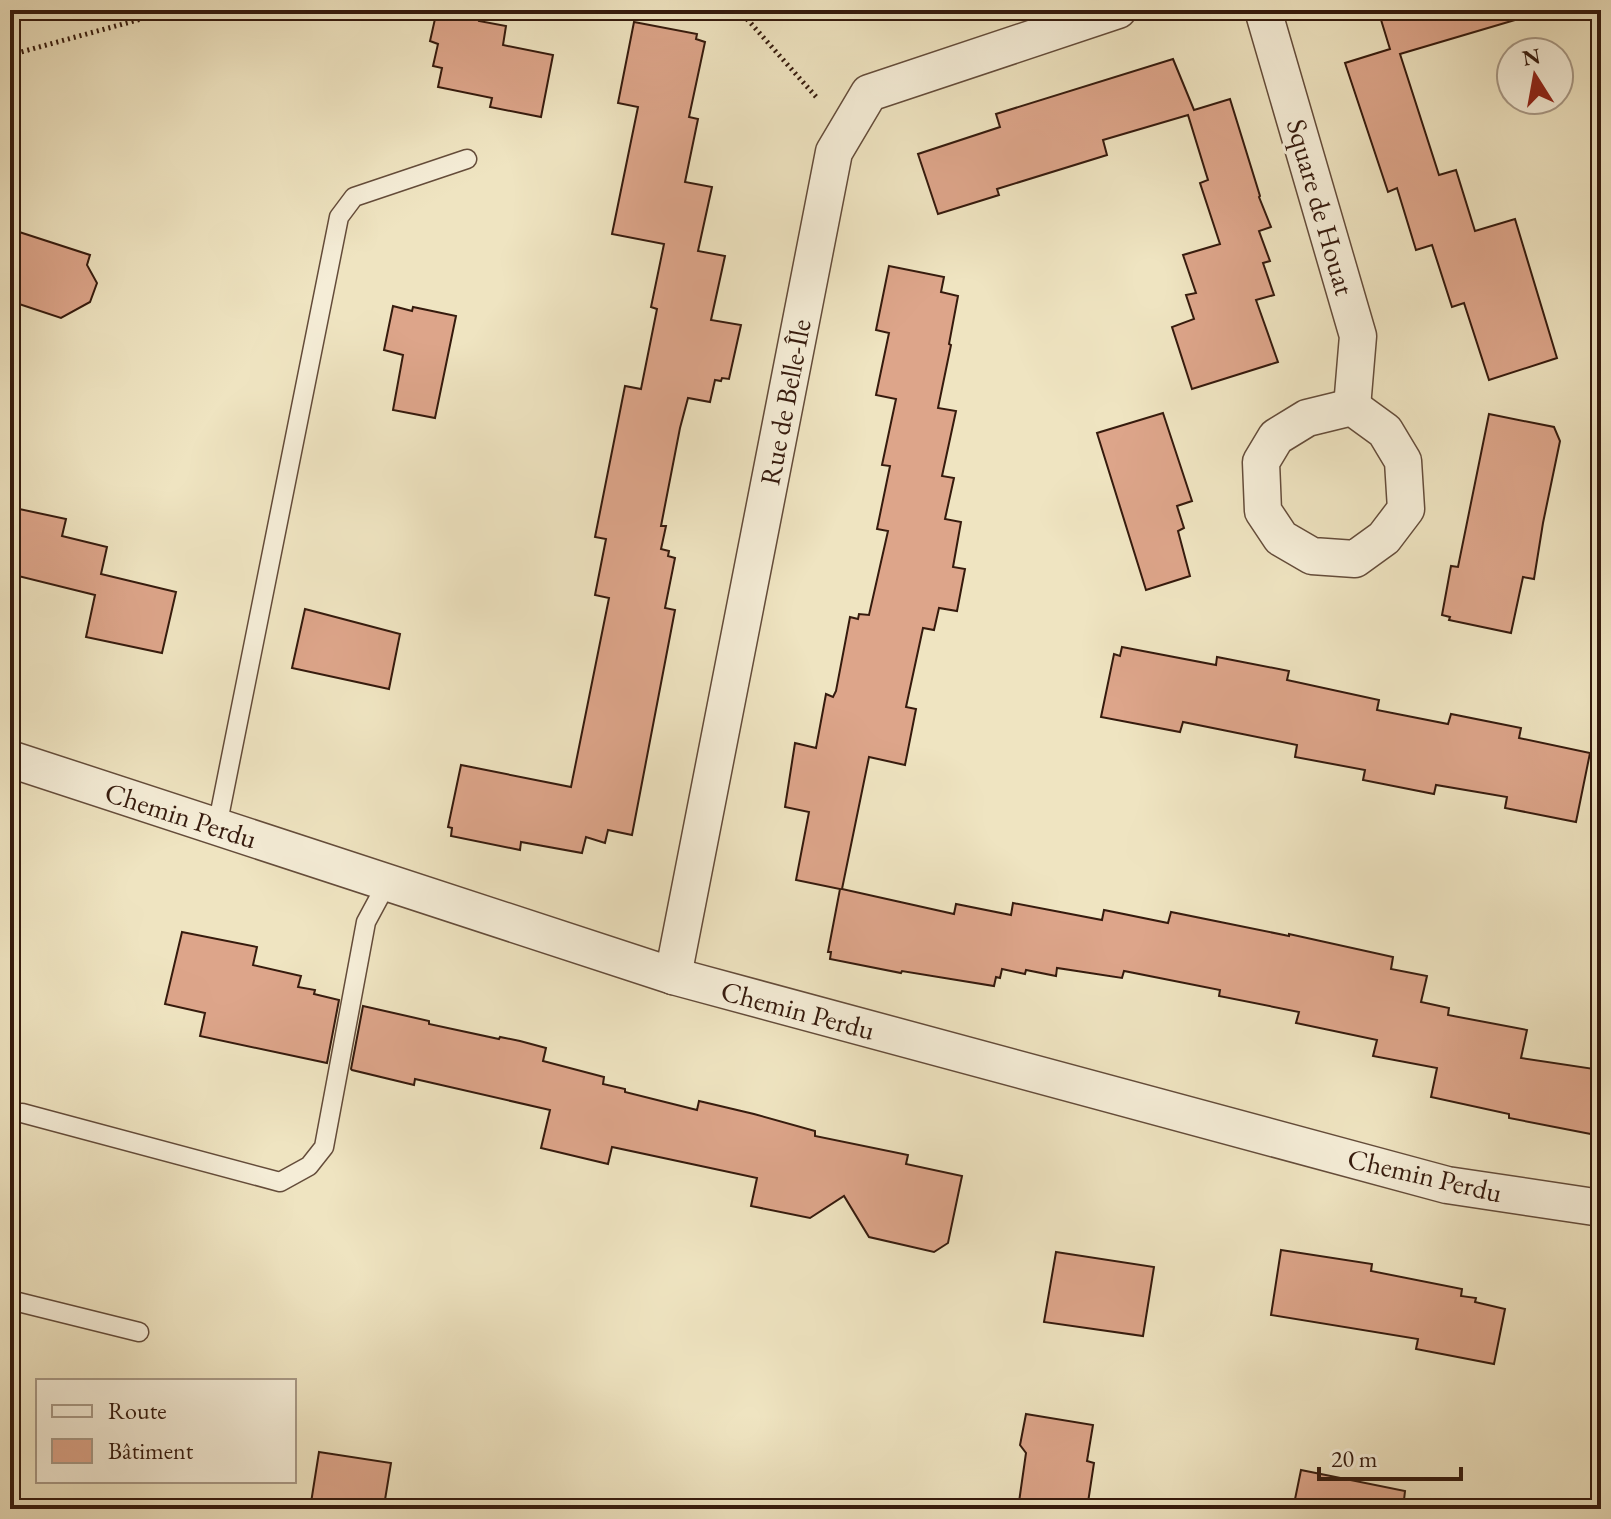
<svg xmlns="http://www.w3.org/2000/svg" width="1611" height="1519" font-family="'EB Garamond',serif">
	<rect width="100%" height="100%" fill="#efe4c1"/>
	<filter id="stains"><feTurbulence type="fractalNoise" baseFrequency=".0025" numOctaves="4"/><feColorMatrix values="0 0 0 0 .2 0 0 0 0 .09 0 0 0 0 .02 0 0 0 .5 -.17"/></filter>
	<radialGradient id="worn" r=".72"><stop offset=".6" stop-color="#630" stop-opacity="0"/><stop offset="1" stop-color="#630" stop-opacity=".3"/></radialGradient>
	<g fill="#dda58a" stroke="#351a0d" stroke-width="2">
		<polygon points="437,10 481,10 479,21 506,26 503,45 553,55 541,117 490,107 492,98 438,87 442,68 433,66 438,44 430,41"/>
		<polygon points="1378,10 1514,10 1515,20 1400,54 1439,175 1456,170 1475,231 1515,219 1557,358 1489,380 1464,303 1452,307 1432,245 1416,250 1397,188 1388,192 1345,63 1390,49"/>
		<polygon points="634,22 697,34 696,39 705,42 689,117 698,119 685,182 712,187 698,251 725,256 711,320 741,325 729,379 722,378 721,381 715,380 710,402 688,398 680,428 661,526 666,526 661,549 669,551 668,556 675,558 665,608 675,610 632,835 608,830 605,843 586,837 582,853 521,842 520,850 451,836 452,828 448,827 461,765 571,787 609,598 595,595 606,539 595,537 625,386 641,389 657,309 651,307 664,244 612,234 638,107 618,103"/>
		<polygon points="1173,59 1194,110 1230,99 1260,196 1259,197 1271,227 1259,231 1270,261 1263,263 1274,295 1256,300 1278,362 1192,389 1172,327 1194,319 1186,295 1196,293 1183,255 1220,244 1200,183 1208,180 1188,115 1103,140 1107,155 997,189 999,195 938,214 918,154 1000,127 996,114"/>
		<polygon points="10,229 90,255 87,265 97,283 90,302 61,318 10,301"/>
		<polygon points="889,266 944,277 941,292 958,296 949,344 951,345 938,408 956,411 942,476 954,478 945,519 961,522 953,567 965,569 957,611 939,608 934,630 923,628 906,707 916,709 905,765 869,757 842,889 954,914 956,904 1011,915 1013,903 1102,920 1104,910 1168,923 1171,912 1289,936 1289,934 1393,957 1391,969 1427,976 1421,1002 1449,1008 1448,1015 1527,1030 1521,1058 1601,1070 1601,1136 1509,1118 1509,1114 1431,1097 1437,1068 1373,1056 1377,1040 1296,1023 1299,1012 1219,996 1220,990 1124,971 1122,978 1057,968 1056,976 1026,970 1025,974 1002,969 1000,978 996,977 994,986 902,971 901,973 830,959 831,952 828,952 840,889 796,880 809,812 785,807 795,743 816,748 826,694 833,697 836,691 850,617 858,619 859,614 869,615 888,531 877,529 890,466 882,465 896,399 876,395 889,333 876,330"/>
		<polygon points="393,306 412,311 413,307 456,316 435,418 393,410 403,355 384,350"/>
		<polygon points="1163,413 1192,501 1177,506 1184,528 1178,531 1190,576 1146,590 1097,433"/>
		<polygon points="1489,414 1554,427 1560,441 1543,523 1534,579 1523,577 1511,633 1449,620 1450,617 1442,615 1451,566 1458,567"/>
		<polygon points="10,507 66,519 62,536 107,547 101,574 176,592 162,653 86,637 95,595 10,574"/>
		<polygon points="305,609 400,634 389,689 292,668"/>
		<polygon points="1122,647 1216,665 1217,657 1289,671 1287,680 1379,700 1377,710 1448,724 1451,714 1521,728 1519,738 1590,753 1576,822 1505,808 1507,797 1436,785 1434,794 1363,780 1365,770 1295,757 1297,745 1183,722 1180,732 1101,717 1114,654 1120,656"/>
		<polygon points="182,932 257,947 253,965 301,976 298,987 315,990 314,994 339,1000 327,1063 200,1036 205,1013 165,1004"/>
		<polygon points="363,1006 429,1021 429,1024 499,1039 500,1037 520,1041 546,1048 543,1061 604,1077 603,1084 625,1089 625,1092 697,1110 699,1101 754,1114 815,1131 815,1136 908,1155 906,1164 962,1176 948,1243 934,1252 869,1237 844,1196 810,1218 751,1206 757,1178 612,1147 608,1164 541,1148 550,1110 415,1079 414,1085 352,1070 351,1069"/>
		<polygon points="1281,1250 1372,1264 1371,1271 1462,1289 1461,1296 1476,1298 1475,1302 1505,1309 1494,1364 1416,1349 1418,1339 1271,1315"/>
		<polygon points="1056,1252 1154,1267 1143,1336 1044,1322"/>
		<polygon points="1026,1414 1093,1425 1087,1461 1094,1463 1087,1509 1018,1509 1026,1453 1020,1445"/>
		<polygon points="319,1452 391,1463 384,1506 359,1502 358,1509 310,1509"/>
		<polygon points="1301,1470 1405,1491 1403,1509 1293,1509"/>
	</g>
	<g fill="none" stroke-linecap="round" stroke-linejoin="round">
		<defs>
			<g id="lane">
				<polyline points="217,827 339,217 354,197 467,159"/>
				<polyline points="22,1113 280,1182 309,1166 324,1147 366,922 387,883"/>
				<polyline points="10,1300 139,1332"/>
			</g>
			<g id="street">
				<polyline points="1263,10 1358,336 1352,407"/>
				<polygon points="1352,407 1385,431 1403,461 1406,509 1384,538 1355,559 1312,556 1281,538 1263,511 1261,462 1276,437 1307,418"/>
				<polyline points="10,759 673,976 1447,1185 1601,1208"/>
				<polyline points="673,976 834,152 869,93 1118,10"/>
			</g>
		</defs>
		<use href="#lane" stroke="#644c3a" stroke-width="21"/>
		<use href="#street" stroke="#644c3a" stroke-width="39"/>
		<g stroke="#351a0d" stroke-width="5" stroke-dasharray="2 4" stroke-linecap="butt">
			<polyline points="739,10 818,99"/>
			<polyline points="10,55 174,10"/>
		</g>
		<use href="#lane" stroke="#f5edd7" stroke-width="18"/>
		<use href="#street" stroke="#f5edd7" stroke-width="36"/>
	</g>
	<g text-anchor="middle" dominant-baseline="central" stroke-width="6" stroke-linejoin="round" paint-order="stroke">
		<g font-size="28" fill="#351a0d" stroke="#f5edd7">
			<text transform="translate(1321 207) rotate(74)">Square de Houat</text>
			<text transform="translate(785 402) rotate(-79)">Rue de Belle-Île</text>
			<text transform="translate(181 815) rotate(18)">Chemin Perdu</text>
			<text transform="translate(798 1010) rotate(15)">Chemin Perdu</text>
			<text transform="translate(1425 1175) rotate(13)">Chemin Perdu</text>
		</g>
	</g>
	<rect width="1611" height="1519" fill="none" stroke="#efe4c1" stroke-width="40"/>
	<rect x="12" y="12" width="1587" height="1495" fill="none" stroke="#351a0d" stroke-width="4"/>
	<rect x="20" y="20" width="1571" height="1479" fill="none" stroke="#351a0d" stroke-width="2"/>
	<rect x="36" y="1379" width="260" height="104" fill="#f5edd7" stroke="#a89986" stroke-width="2"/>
	<rect x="52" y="1405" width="40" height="12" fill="#f5edd7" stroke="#a89986" stroke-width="2"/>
	<text x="108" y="1419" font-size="24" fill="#351a0d">Route</text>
	<rect x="52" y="1439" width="40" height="24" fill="#dda58a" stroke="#a89986" stroke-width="2"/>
	<text x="108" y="1459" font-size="24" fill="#351a0d">Bâtiment</text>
	<g transform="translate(1535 76) rotate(349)"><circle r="38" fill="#f5edd7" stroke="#a89986" stroke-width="2"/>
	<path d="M0-6L14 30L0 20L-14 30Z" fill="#8f2418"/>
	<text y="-12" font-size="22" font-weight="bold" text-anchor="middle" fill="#351a0d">N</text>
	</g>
	<path d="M1319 1467v12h142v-12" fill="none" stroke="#351a0d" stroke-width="4"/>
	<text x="1331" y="1467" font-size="24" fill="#351a0d" stroke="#f5edd7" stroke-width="6" paint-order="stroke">20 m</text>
	<rect width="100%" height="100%" filter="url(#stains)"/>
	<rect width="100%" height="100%" fill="url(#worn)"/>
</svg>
